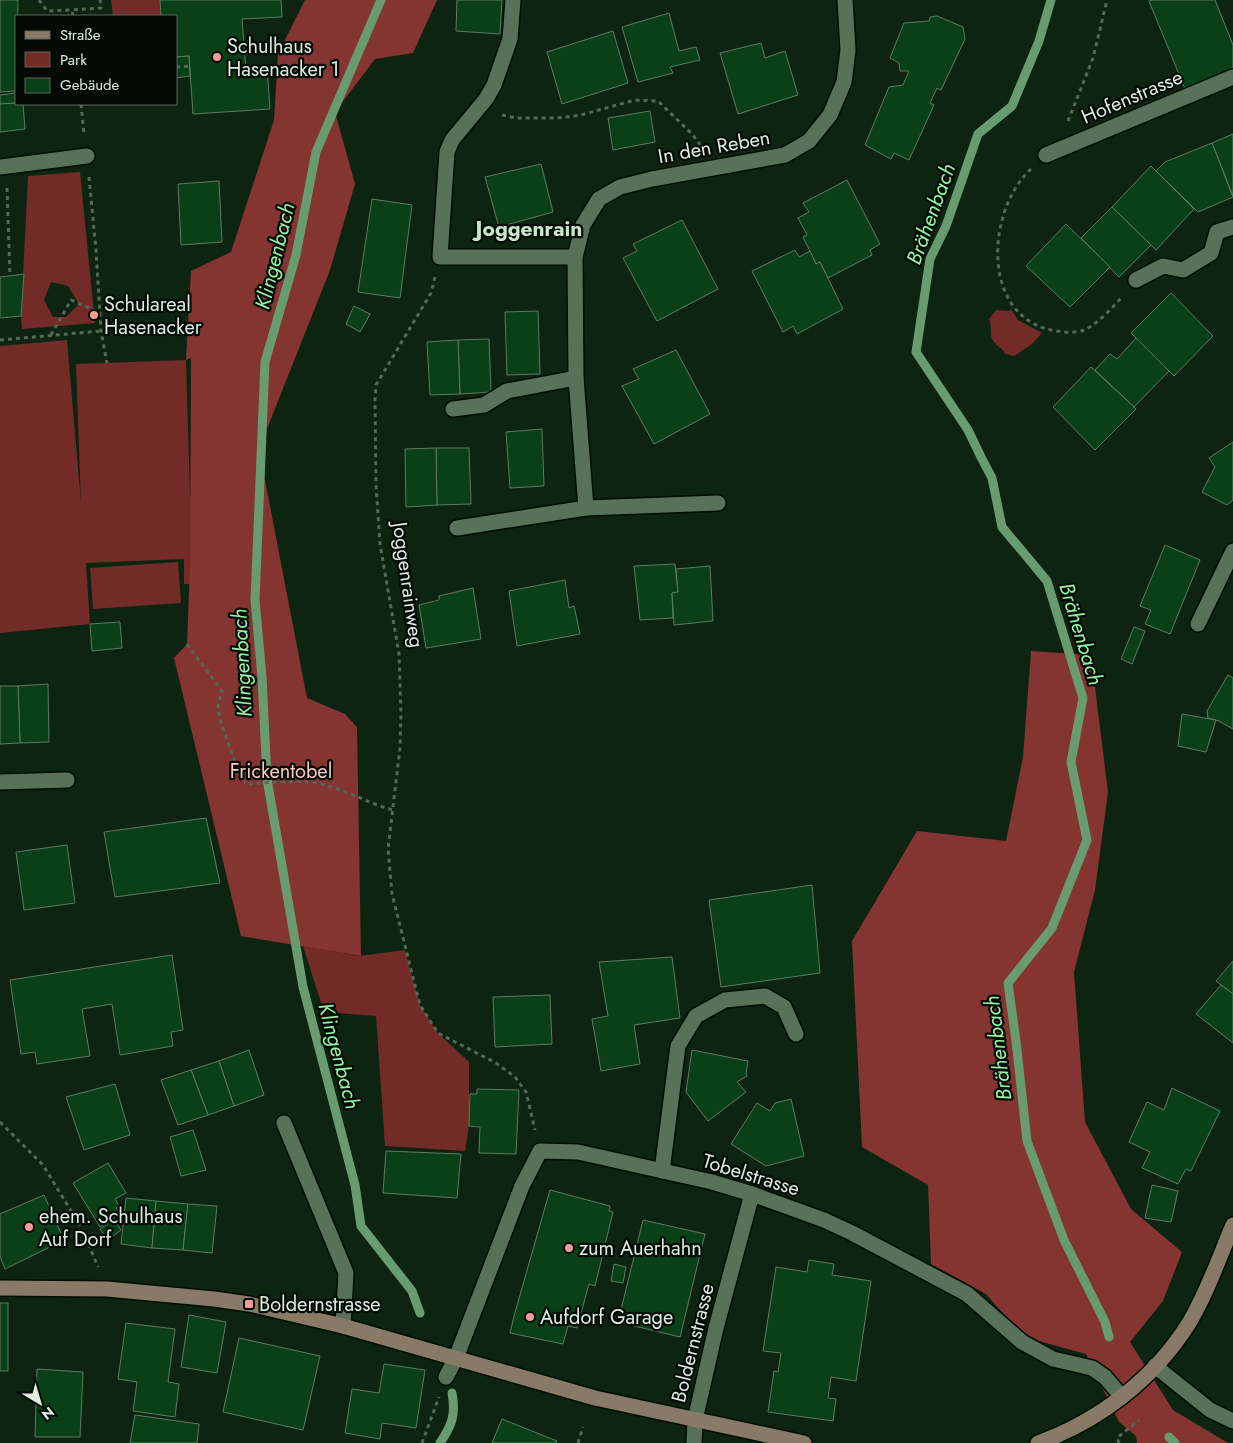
<svg xmlns="http://www.w3.org/2000/svg" width="1233" height="1443" font-family="Jost,sans-serif">
	<rect width="100%" height="100%" fill="#0d2411"/>
	<g fill="#732b28" fill-rule="evenodd">
		<polygon points="111,0 160,0 161,16 113,16"/>
		<path d="M80 172 95 323 22 329 21 316 28 176ZM51 282 68 286 79 304 66 317H53L44 300Z"/>
		<path d="M1011 309 1018 320 1042 333 1032 344 1014 356 1005 354C1003 348 998 347 994 342 988 335 993 326 989 319L996 310 1009 311Z"/>
		<polygon points="67,340 81,503 76,364 186,360 190,494 205,584 184,584 184,559 86,563 90,624 0,633 0,346"/>
		<polygon points="178,562 181,603 93,609 90,568"/>
		<polygon points="303,946 359,956 405,950 420,1005 438,1033 469,1062 469,1126 465,1151 385,1146 376,1016 324,1012"/>
	</g>
	<g fill="#843431">
		<polygon points="305,0 437,0 413,53 375,59 335,112 355,184 330,270 259,449 307,698 345,714 357,727 361,956 241,936 174,658 187,644 190,564 191,358 186,360 191,271 231,252 274,120 278,54"/>
		<polygon points="1031,651 1091,655 1108,792 1095,890 1074,972 1085,1122 1131,1209 1182,1252 1163,1301 1130,1342 1173,1410 1228,1443 1137,1443 1136,1436 1119,1422 1086,1354 1024,1337 986,1294 931,1264 928,1185 862,1147 852,941 917,831 1006,841 1023,757"/>
	</g>
	<g fill="none" stroke-linecap="round" stroke-linejoin="round">
		<g stroke="#689c70" stroke-width="9">
			<polyline points="381,0 316,152 296,255 265,362 255,600 262,677 267,779 303,987 355,1185 361,1226 412,1291 420,1313"/>
			<polyline points="1051,0 1039,41 1012,106 978,134 946,226 930,259 916,352 968,430 981,457 992,478 1002,527 1047,581 1083,698 1071,762 1087,840 1052,928 1008,983 1016,1041 1027,1141 1064,1240 1105,1322 1109,1337"/>
			<polyline points="1169,1437 1175,1443"/>
			<path d="M440 1443C452 1425 456 1415 452 1393"/>
		</g>
	</g>
	<g fill="#094017" stroke="#607a62">
		<polygon points="0,0 18,0 16,91 0,92"/>
		<polygon points="160,0 281,0 282,17 242,19 246,69 267,67 270,109 193,114 189,56 176,57 176,16 161,16"/>
		<polygon points="457,0 502,0 500,34 456,31"/>
		<polygon points="1152,0 1215,0 1233,45 1233,71 1185,89 1149,1"/>
		<polygon points="669,13 679,51 696,47 700,60 670,67 673,73 638,82 622,27"/>
		<polygon points="937,16 963,27 965,39 941,90 937,88 930,103 934,105 909,160 894,153 891,159 865,145 889,87 903,85 909,71 900,71 899,63 890,58 904,23 929,21 930,17"/>
		<polygon points="613,31 628,83 562,104 547,52"/>
		<polygon points="761,43 765,58 785,51 798,95 738,114 720,53"/>
		<polygon points="189,56 190,76 176,78 176,57"/>
		<polygon points="16,93 16,103 0,104 0,95"/>
		<polygon points="16,103 23,104 25,129 0,132 0,104"/>
		<polygon points="650,111 655,142 613,150 608,118"/>
		<polygon points="1233,134 1233,196 1212,143"/>
		<polygon points="1212,143 1233,197 1198,212 1156,171 1165,162"/>
		<polygon points="541,164 553,212 499,227 485,177"/>
		<polygon points="1151,166 1194,209 1156,250 1112,207"/>
		<polygon points="847,180 880,244 870,250 872,255 828,278 820,262 816,264 803,237 807,235 798,218 809,212 803,203"/>
		<polygon points="219,181 222,242 181,245 178,184"/>
		<polygon points="372,199 412,205 400,298 358,292"/>
		<polygon points="1112,207 1151,245 1119,277 1081,238"/>
		<polygon points="682,220 718,289 657,321 623,258 637,251 633,244"/>
		<polygon points="1066,224 1110,267 1070,307 1026,266"/>
		<polygon points="795,250 799,257 810,251 816,264 820,262 843,309 797,334 793,326 783,332 752,271"/>
		<polygon points="24,274 21,316 0,318 0,277"/>
		<polygon points="1171,293 1213,336 1174,376 1131,333"/>
		<polygon points="354,306 370,314 360,332 346,324"/>
		<polygon points="538,311 540,374 507,375 505,312"/>
		<polygon points="1136,338 1169,371 1134,407 1095,370 1110,354 1117,359"/>
		<polygon points="489,339 491,392 460,394 458,340"/>
		<polygon points="458,340 460,394 430,395 427,342"/>
		<polygon points="676,350 710,414 654,444 622,386 639,379 633,369"/>
		<polygon points="1091,367 1136,409 1095,450 1053,407"/>
		<polygon points="542,429 544,486 510,488 506,432"/>
		<polygon points="1233,442 1233,500 1227,505 1202,492 1215,467 1209,458"/>
		<polygon points="436,448 469,448 471,504 437,505"/>
		<polygon points="436,448 437,505 406,507 405,449"/>
		<polygon points="1165,545 1200,560 1170,634 1145,624 1151,610 1140,606"/>
		<polygon points="675,564 678,592 672,593 673,618 640,620 634,566"/>
		<polygon points="710,566 713,621 674,625 672,593 678,592 676,569"/>
		<polygon points="565,580 569,608 574,606 580,634 517,646 509,591"/>
		<polygon points="473,588 481,639 426,648 419,605 439,600 439,596"/>
		<polygon points="120,622 122,648 92,651 90,624"/>
		<polygon points="1134,627 1145,631 1132,664 1121,659"/>
		<polygon points="1228,675 1233,678 1233,729 1219,721 1208,718 1207,711"/>
		<polygon points="48,684 49,742 20,743 18,686"/>
		<polygon points="0,686 18,686 20,743 0,744"/>
		<polygon points="1182,714 1216,720 1206,752 1178,746"/>
		<polygon points="206,818 220,883 115,897 104,832"/>
		<polygon points="67,845 75,903 24,910 16,852"/>
		<polygon points="812,885 820,973 721,987 709,900"/>
		<polygon points="172,955 183,1030 171,1032 173,1046 120,1055 112,1004 82,1009 90,1056 37,1064 35,1052 21,1054 10,980"/>
		<polygon points="672,957 680,1018 634,1025 640,1064 601,1071 592,1019 608,1016 599,962"/>
		<polygon points="1233,961 1233,994 1216,981"/>
		<polygon points="1221,985 1233,994 1233,1043 1196,1014"/>
		<polygon points="550,995 552,1044 495,1047 493,997"/>
		<polygon points="249,1050 264,1095 234,1106 219,1061"/>
		<polygon points="692,1050 748,1061 746,1074 747,1076 737,1082 746,1092 708,1121 686,1092"/>
		<polygon points="219,1061 234,1106 208,1115 191,1070"/>
		<polygon points="191,1070 208,1115 178,1125 161,1080"/>
		<polygon points="115,1084 130,1135 84,1150 66,1097"/>
		<polygon points="1172,1088 1220,1111 1191,1171 1186,1169 1178,1184 1142,1168 1150,1152 1129,1142 1147,1102 1164,1110"/>
		<polygon points="477,1089 519,1090 516,1154 479,1153 480,1127 469,1126 470,1094 477,1094"/>
		<polygon points="791,1099 804,1156 766,1166 731,1144 757,1103 770,1111 775,1103"/>
		<polygon points="193,1130 206,1170 181,1176 170,1137"/>
		<polygon points="386,1151 461,1154 457,1198 383,1193"/>
		<polygon points="108,1163 126,1193 115,1199 119,1206 116,1208 120,1214 100,1227 73,1183"/>
		<polygon points="1152,1185 1178,1191 1171,1222 1145,1218"/>
		<polygon points="550,1190 610,1206 609,1211 613,1212 595,1286 589,1284 577,1328 568,1326 563,1344 510,1333 514,1316"/>
		<polygon points="44,1195 64,1240 5,1269 0,1256 0,1214"/>
		<polygon points="126,1198 156,1201 152,1248 121,1244"/>
		<polygon points="156,1201 188,1204 183,1250 152,1248"/>
		<polygon points="188,1204 217,1206 212,1253 183,1250"/>
		<polygon points="114,1219 121,1230 108,1240 100,1229"/>
		<polygon points="643,1220 705,1234 680,1337 618,1322"/>
		<polygon points="809,1260 834,1264 832,1275 871,1281 856,1381 831,1377 828,1398 836,1399 833,1421 768,1412 774,1371 778,1372 781,1353 763,1351 776,1267 807,1272"/>
		<polygon points="614,1264 626,1267 623,1283 611,1281"/>
		<rect x="0" y="1303" width="8" height="68"/>
		<polygon points="189,1315 226,1322 217,1373 181,1367"/>
		<polygon points="126,1323 175,1329 168,1382 179,1384 175,1417 133,1411 137,1382 118,1379"/>
		<polygon points="239,1338 320,1356 303,1430 223,1412"/>
		<polygon points="384,1364 425,1370 416,1428 382,1423 380,1439 345,1433 352,1389 379,1393"/>
		<polygon points="37,1369 83,1372 80,1437 35,1437"/>
		<polygon points="135,1415 199,1424 197,1443 130,1443"/>
		<polygon points="502,1419 557,1441 556,1443 492,1443"/>
	</g>
	<g fill="none" stroke-linecap="round" stroke-linejoin="round">
		<defs>
			<g id="lane">
				<polyline points="1136,280 1163,266 1183,270 1211,253 1217,232 1233,227"/>
				<polyline points="453,409 484,405 507,391 576,378"/>
				<polyline points="586,508 718,503"/>
				<polyline points="284,1123 346,1273 343,1326"/>
				<polyline points="662,1171 678,1046 696,1016 725,1000 765,996 784,1007 796,1034"/>
			</g>
			<g id="street">
				<polyline points="513,0 510,39 494,85 486,99 452,140 447,152 440,257 575,257"/>
				<polyline points="1046,155 1233,77"/>
				<polyline points="0,167 87,156"/>
				<polyline points="457,528 586,508 576,378 575,257 583,225 599,199 620,187 652,179 785,155 809,141 830,115 844,82 848,50 845,0"/>
				<polyline points="1198,624 1233,551"/>
				<polyline points="0,782 67,780"/>
				<polyline points="1155,1366 1210,1410 1233,1421"/>
				<polyline points="446,1377 456,1358 522,1186 540,1151 578,1152 712,1182 752,1194 824,1220 852,1233 967,1294 1022,1342 1053,1359 1092,1368 1105,1377 1122,1397"/>
				<polyline points="694,1443 695,1420 716,1328 752,1194"/>
			</g>
			<g id="secondary">
				<polyline points="0,1288 107,1289 214,1299 249,1304 343,1326 595,1398 804,1443"/>
				<path d="M1038 1443C1099 1421 1154 1379 1189 1323 1207 1293 1219 1258 1233 1225"/>
			</g>
		</defs>
		<use href="#lane" stroke="#000d01" stroke-width="18"/>
		<use href="#street" stroke="#000d01" stroke-width="18"/>
		<use href="#secondary" stroke="#000d01" stroke-width="18"/>
		<g stroke="#546857" stroke-width="3" stroke-dasharray="4 4" stroke-linecap="butt">
			<polyline points="39,0 47,11 72,10"/>
			<polyline points="73,16 72,10 101,8 100,0"/>
			<polyline points="176,67 190,66"/>
			<polyline points="81,104 84,134"/>
			<polyline points="502,115 516,118 557,118 581,115 635,100 658,101 693,135 701,146"/>
			<polyline points="1068,121 1093,58 1107,0"/>
			<path d="M1031 169C988 208 980 310 1047 329 1058 332 1074 334 1084 330 1098 324 1112 308 1122 297"/>
			<polyline points="89,177 96,250 101,331 107,363"/>
			<polyline points="7,188 10,276"/>
			<polyline points="435,277 431,293 376,385 375,400 376,485 380,544 399,654 401,714 400,748 388,849 392,894 420,1005 438,1033 496,1063 515,1077 526,1092 535,1130"/>
			<polyline points="51,335 71,300 101,313"/>
			<polyline points="0,340 101,331"/>
			<path d="M187 644 222 691 218 706 221 723 239 773 247 784C267 783 289 780 309 782 336 784 366 803 393 810"/>
			<polyline points="0,1122 43,1165 82,1229 98,1267"/>
			<polyline points="422,1443 439,1397"/>
			<polyline points="578,1443 583,1427"/>
			<polyline points="1119,1443 1117,1438 1139,1420"/>
		</g>
		<use href="#lane" stroke="#58725a" stroke-width="15"/>
		<use href="#street" stroke="#58725a" stroke-width="15"/>
		<use href="#secondary" stroke="#887a66" stroke-width="15"/>
	</g>
	<g fill="#f59c94" stroke="#030b04" stroke-width="2">
		<circle cx="217" cy="57" r="5"/>
		<circle cx="94" cy="315" r="5"/>
		<circle cx="29" cy="1227" r="5"/>
		<circle cx="569" cy="1248" r="5"/>
		<rect x="244" y="1299" width="10" height="10" rx="2.5"/>
		<circle cx="530" cy="1317" r="5"/>
	</g>
	<g text-anchor="middle" dominant-baseline="central" stroke-width="4.5" stroke-linejoin="round" paint-order="stroke">
		<g font-size="20" fill="#dfede0" stroke="#030b04" text-anchor="start">
			<text x="227" y="46">Schulhaus<tspan x="227" dy="23">Hasenacker 1</tspan></text>
			<text x="104" y="304">Schulareal<tspan x="104" dy="23">Hasenacker</tspan></text>
			<text x="39" y="1216">ehem. Schulhaus<tspan x="39" dy="23">Auf Dorf</tspan></text>
			<text x="579" y="1248">zum Auerhahn</text>
			<text x="259" y="1304">Boldernstrasse</text>
			<text x="540" y="1317">Aufdorf Garage</text>
		</g>
		<g font-size="20" fill="#dfede0" stroke="#030b04">
			<text transform="translate(1132 97) rotate(-23)">Hofenstrasse</text>
			<text transform="translate(714 147) rotate(-10)">In den Reben</text>
			<text transform="translate(408 585) rotate(82)">Joggenrainweg</text>
			<text transform="translate(751 1175) rotate(17)">Tobelstrasse</text>
			<text transform="translate(693 1343) rotate(-76)">Boldernstrasse</text>
		</g>
		<g font-size="20" fill="#f9c8c3" stroke="#030b04">
			<text x="281" y="771">Frickentobel</text>
		</g>
		<g font-size="21" font-style="italic" fill="#98f4a4" stroke="#030b04">
			<text transform="translate(931 214) rotate(-70)">Brähenbach</text>
			<text transform="translate(275 256) rotate(-76)">Klingenbach</text>
			<text transform="translate(1081 634) rotate(73)">Brähenbach</text>
			<text transform="translate(242 663) rotate(-93)">Klingenbach</text>
			<text transform="translate(998 1048) rotate(-97)">Brähenbach</text>
			<text transform="translate(339 1056) rotate(75)">Klingenbach</text>
		</g>
		<g font-size="21" font-weight="bold" fill="#c9e6cb" stroke="#030b04">
			<text x="529" y="229">Joggenrain</text>
		</g>
	</g>
	<rect x="15" y="15" width="162" height="90" fill="#030b04" stroke="#5b655c"/>
	<rect x="25" y="31" width="25" height="8" fill="#887a66" stroke="#5b655c"/>
	<text x="60" y="40" font-size="15" fill="#dfede0">Straße</text>
	<rect x="25" y="52" width="25" height="15" fill="#732b28" stroke="#5b655c"/>
	<text x="60" y="65" font-size="15" fill="#dfede0">Park</text>
	<rect x="25" y="78" width="25" height="15" fill="#094017" stroke="#5b655c"/>
	<text x="60" y="90" font-size="15" fill="#dfede0">Gebäude</text>
	<g transform="translate(40 1403) rotate(142)" stroke="#030b04" stroke-width="4" paint-order="stroke">
	<path d="M0-4L9 19L0 12L-9 19Z" fill="#dfede0"/>
	<text y="-8" font-size="14" font-weight="bold" text-anchor="middle" fill="#dfede0">N</text>
	</g>
</svg>
